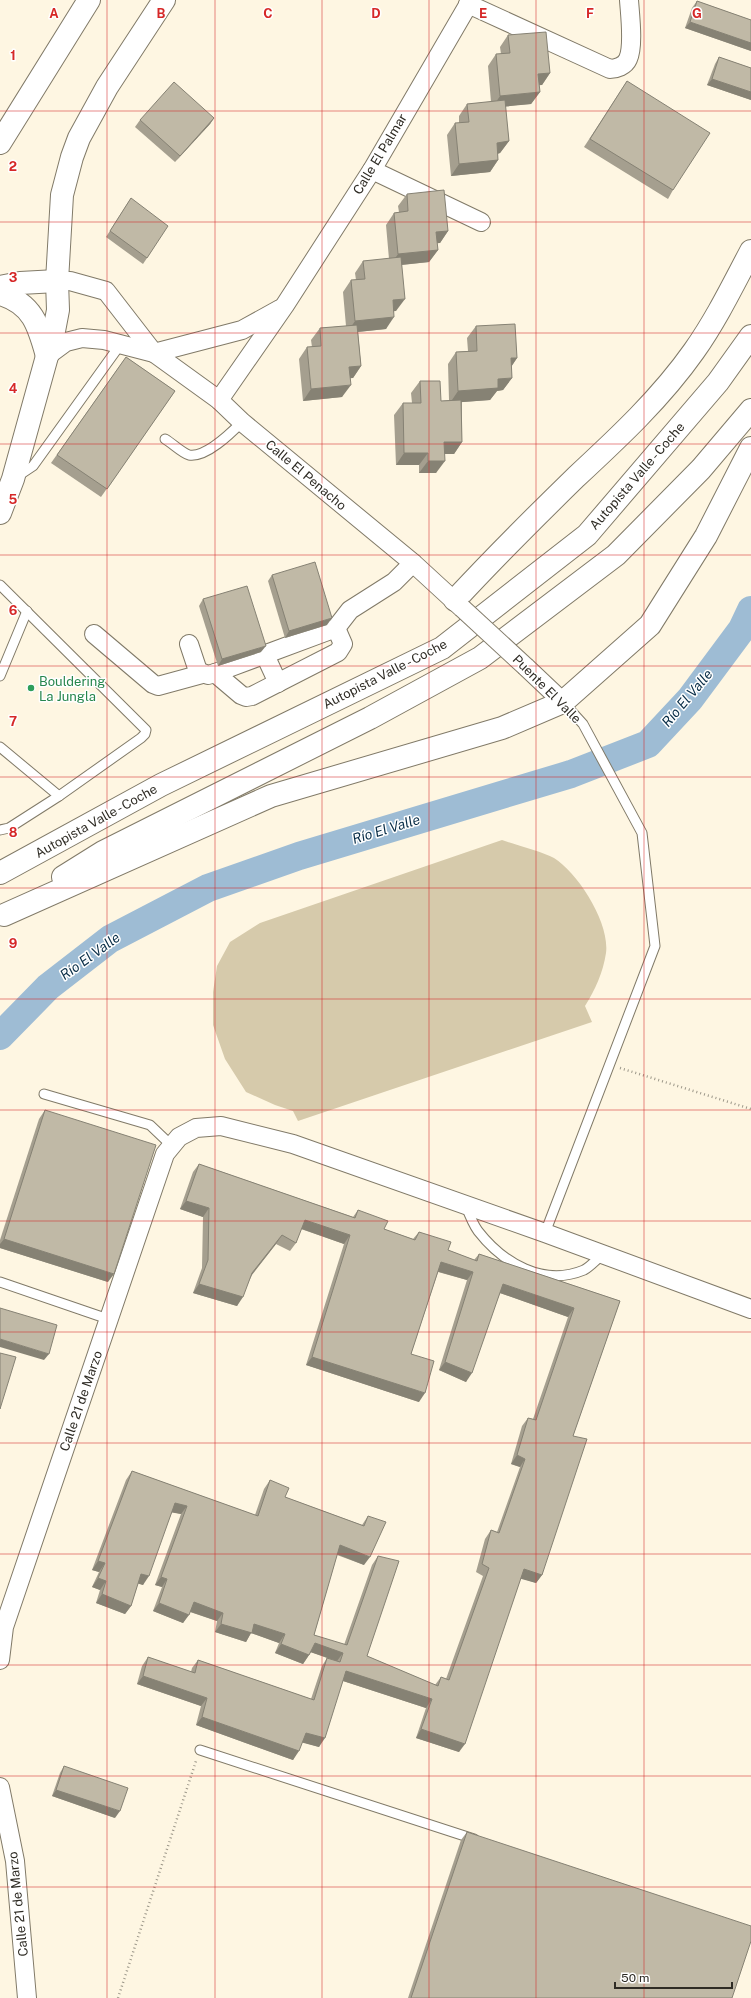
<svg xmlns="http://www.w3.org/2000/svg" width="751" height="1998" font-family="'Public Sans',sans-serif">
	<rect width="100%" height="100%" fill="#fef6e2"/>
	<path fill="#d6caab" d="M502 840C515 845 543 852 554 858 578 873 610 923 606 953 603 973 595 990 585 1006L592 1022 298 1121 293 1111 275 1105 246 1092 225 1059 213 1025V992L217 966 230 942 260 923Z"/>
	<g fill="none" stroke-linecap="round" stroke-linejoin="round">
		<polyline stroke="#9ebcd4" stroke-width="28" points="0,1036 48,987 110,939 208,888 299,856 571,774 648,744 690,699 742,629 751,610"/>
		<defs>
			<g id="lane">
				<path d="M165 439C172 443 182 453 189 455 206 458 231 433 242 422"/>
				<polyline points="18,476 33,466 120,345"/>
				<polyline points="0,585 146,730 145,734 141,738 59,796 9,828 0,830"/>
				<polyline points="0,676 27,611"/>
				<polyline points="0,747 59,796"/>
				<polyline points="44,1094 150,1125 172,1146"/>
				<path d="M466 1206C469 1214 473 1224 478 1231 503 1263 543 1287 584 1270 590 1267 597 1259 603 1254"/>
				<polyline points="545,1233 655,946 642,833 583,724 563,702"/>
				<polyline points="0,1282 108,1319"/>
				<polyline points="200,1750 474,1839"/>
			</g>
			<g id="street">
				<path d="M468 4 610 69C616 69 625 66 628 59 634 46 630 15 629 0"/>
				<polyline points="372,170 481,222"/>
				<polyline points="57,281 70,281 106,291 154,353 219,400 242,422 413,563 462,608"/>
				<polyline points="47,356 66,342 82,338 104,340 154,353 242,330 280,309"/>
				<polyline points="219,400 285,305 372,170 471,0"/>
				<polyline points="94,634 153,684 158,686 202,674"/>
				<polyline points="189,644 198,671 208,675 215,673 336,628 350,610 394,582 413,563"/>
				<polyline points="265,655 278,683"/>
				<polyline points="526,667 563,702"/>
				<polyline points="215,673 241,695 246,697 252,696 338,652 343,644 336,628"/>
				<polyline points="0,1660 4,1627 165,1154 179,1137 196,1128 221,1126 293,1144 545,1233 751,1309"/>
				<polyline points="0,1787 15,1861 27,1998"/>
			</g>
			<g id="secondary">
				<polyline points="0,143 89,0"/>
				<polyline points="0,287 20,283 57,281"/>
				<path d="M0 294C33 303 39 327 47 356"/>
				<polyline points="0,513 13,479 54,331 58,310 57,281 62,195 72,157 79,138 107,87 164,0"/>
			</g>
			<g id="highway">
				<path d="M455 600C494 558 535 517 576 477 618 438 661 398 694 351 716 320 733 285 751 251"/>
				<polyline points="0,873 161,785 442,648 587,535 718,382 751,336"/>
				<polyline points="63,877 103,852 370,718 480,658 616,555 701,469 751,410"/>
				<polyline points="4,915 271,796 502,728 563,702 650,625 706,536 751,448"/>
			</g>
		</defs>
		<use href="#lane" stroke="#817a68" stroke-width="11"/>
		<use href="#street" stroke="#817a68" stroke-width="20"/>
		<use href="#secondary" stroke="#817a68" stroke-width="24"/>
		<use href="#highway" stroke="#817a68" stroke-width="24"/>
		<g stroke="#9d988a" stroke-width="2.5" stroke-dasharray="1 3" stroke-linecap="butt">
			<polyline points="620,1068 751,1109"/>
			<polyline points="118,1998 196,1761"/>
		</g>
		<use href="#lane" stroke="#fff" stroke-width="9"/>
		<use href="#street" stroke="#fff" stroke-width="18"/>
		<use href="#secondary" stroke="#fff" stroke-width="22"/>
		<use href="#highway" stroke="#fff" stroke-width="22"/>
		<defs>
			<polyline id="street-bridge" points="462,608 526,667"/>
		</defs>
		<use href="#street-bridge" stroke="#817a68" stroke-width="20" stroke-linecap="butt"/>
		<use href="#street-bridge" stroke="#fff" stroke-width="18"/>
	</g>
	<g fill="#a59f8f">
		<polygon points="697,1 751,20 751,51 685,28 692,8"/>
		<polygon points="508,35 550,73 542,85 539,85 540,92 531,104 505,106 509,141 500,153 498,154 498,160 490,172 451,176 447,135 455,123 459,123 459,116 467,104 491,102 488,66 496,54 501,54 500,47"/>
		<polygon points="719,57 751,68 751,100 707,85 715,64"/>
		<polygon points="627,81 673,190 668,199 584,147"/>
		<polygon points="214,118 210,124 175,162 135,127 140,120"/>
		<polygon points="407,194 448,231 440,243 437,243 438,250 429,262 402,265 396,311 394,311 386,329 358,332 361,366 353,378 350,378 342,397 303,401 299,359 307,347 312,347 311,340 320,328 346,326 343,292 351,280 356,280 355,273 363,261 389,259 386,225 394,213 399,212 398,206"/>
		<polygon points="131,198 147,258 143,264 106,237"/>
		<polygon points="476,326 517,358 511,367 512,378 503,390 497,391 490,400 462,402 462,442 454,454 444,454 436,473 419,473 419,465 396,465 394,415 403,403 412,403 411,393 420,381 441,401 449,400 448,364 456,352 468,351 467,338"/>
		<polygon points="126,357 175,391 101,497 51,463"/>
		<polygon points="272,575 327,625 285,638 268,581"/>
		<polygon points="203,599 261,652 218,666 199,606"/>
		<polygon points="45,1110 108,1282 0,1248 0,1240 39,1119"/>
		<polygon points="199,1164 353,1217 358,1210 384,1229 413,1239 419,1232 448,1250 474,1260 479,1254 620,1301 573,1436 542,1575 536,1583 521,1578 459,1752 416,1738 426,1708 343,1681 319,1747 302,1742 293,1760 196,1725 201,1706 137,1684 142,1666 148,1657 191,1672 192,1668 198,1660 311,1699 322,1666 327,1658 311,1652 303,1664 275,1653 279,1643 251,1633 246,1642 215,1632 217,1621 190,1612 183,1623 153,1611 162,1587 155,1585 181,1514 172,1512 143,1585 138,1583 131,1606 125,1614 96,1603 100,1590 92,1587 99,1572 92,1570 126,1480 132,1471 255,1515 264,1489 270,1480 285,1497 362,1525 368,1516 364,1565 337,1555 314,1635 344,1645 372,1565 378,1556 367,1656 435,1685 441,1677 446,1679 483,1576 476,1572 485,1539 491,1530 497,1532 520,1467 511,1464 522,1426 528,1418 533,1419 568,1317 500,1293 466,1382 439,1370 467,1280 438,1272 411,1354 419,1402 306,1365 344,1244 301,1229 296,1243 290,1251 276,1244 252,1275 237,1306 193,1293 202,1268 203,1217 180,1209 193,1172"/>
		<polygon points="64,1766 115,1818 52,1796 60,1773"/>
		<polygon points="467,1832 732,1998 408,1998 461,1840"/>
	</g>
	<g fill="#868274">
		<polygon points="690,22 751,43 751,51 685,28"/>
		<polygon points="550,73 542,85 529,86 538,74"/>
		<polygon points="712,79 751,92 751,100 707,85"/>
		<polygon points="540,92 531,104 492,108 500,96"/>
		<polygon points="214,118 210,124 175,162 180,156"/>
		<polygon points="509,141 500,153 488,155 497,143"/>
		<polygon points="498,160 490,172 451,176 459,164"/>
		<polygon points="448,231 440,243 428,244 436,232"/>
		<polygon points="438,250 429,262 390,266 398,254"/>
		<polygon points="405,299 396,311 384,312 393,300"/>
		<polygon points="394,317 386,329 347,333 355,321"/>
		<polygon points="511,358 517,358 509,370"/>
		<polygon points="361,366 353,378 341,379 349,367"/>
		<polygon points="512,378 503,390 497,391 490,400 450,403 458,391 498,379"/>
		<polygon points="351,385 342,397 303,401 311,389"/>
		<polygon points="444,442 462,442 454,454 436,454"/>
		<polygon points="404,453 428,453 419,465 396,465"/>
		<polygon points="428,461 445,461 436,473 419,473"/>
		<polygon points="332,618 327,625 285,638 289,631"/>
		<polygon points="266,646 261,652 218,666 222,659"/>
		<polygon points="186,1201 209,1208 203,1217 180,1209"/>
		<polygon points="305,1220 350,1235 344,1244 299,1228"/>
		<polygon points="282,1235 276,1244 246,1282 252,1273"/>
		<polygon points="4,1239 114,1274 108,1282 0,1248 0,1244"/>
		<polygon points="441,1262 473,1272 467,1280 436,1271"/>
		<polygon points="199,1284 243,1297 237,1306 193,1293"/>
		<polygon points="503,1284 574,1308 568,1317 497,1292"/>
		<polygon points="0,1339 49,1354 44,1360 0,1347"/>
		<polygon points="312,1357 425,1393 419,1402 306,1365"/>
		<polygon points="445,1362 472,1373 466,1382 439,1370"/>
		<polygon points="517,1455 525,1459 520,1467 511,1464"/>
		<polygon points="175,1503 187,1506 181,1514 169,1512"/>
		<polygon points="340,1545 370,1557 364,1565 334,1553"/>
		<polygon points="98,1561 105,1563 99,1572 92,1570"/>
		<polygon points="524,1569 542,1575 536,1583 518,1578"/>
		<polygon points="141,1574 149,1576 143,1585 136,1583"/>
		<polygon points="161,1577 167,1579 162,1587 155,1585"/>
		<polygon points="98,1578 106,1581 100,1590 92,1587"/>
		<polygon points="102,1594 131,1606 125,1614 96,1603"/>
		<polygon points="194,1602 223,1613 217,1621 188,1611"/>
		<polygon points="159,1603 189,1615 183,1623 153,1611"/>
		<polygon points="221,1624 254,1624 285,1634 279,1643 251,1633 246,1642 215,1632"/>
		<polygon points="315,1643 343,1653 337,1661 310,1652"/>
		<polygon points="281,1644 309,1655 303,1664 275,1653"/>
		<polygon points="346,1671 432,1699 426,1708 340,1680"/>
		<polygon points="143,1676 207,1698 201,1706 137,1684"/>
		<polygon points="202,1717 299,1751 293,1760 196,1725"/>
		<polygon points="421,1729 465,1744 459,1752 416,1738"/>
		<polygon points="306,1733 325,1738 319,1747 300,1742"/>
		<polygon points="56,1790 120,1811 115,1818 52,1796"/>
	</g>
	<g fill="#c0b9a6" stroke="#868274">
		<polygon points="697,1 751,20 751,43 690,22"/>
		<polygon points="546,32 550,73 538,74 540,92 500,96 496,54 510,53 508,35"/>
		<polygon points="719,57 751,68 751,92 712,79"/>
		<polygon points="627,81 710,133 673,190 590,139"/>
		<polygon points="174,82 214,118 180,156 140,120"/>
		<polygon points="505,100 509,141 497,143 498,160 459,164 455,123 469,122 467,104"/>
		<polygon points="444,190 448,231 436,232 438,250 398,254 394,213 408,211 407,194"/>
		<polygon points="131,198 168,226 147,258 110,231"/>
		<polygon points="401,257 405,299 393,300 394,317 355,321 351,280 365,279 363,261"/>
		<polygon points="515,324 517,358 511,358 512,378 498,379 498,388 458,391 456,352 477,351 476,326"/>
		<polygon points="357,325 361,366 349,367 351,385 311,389 307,347 321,346 320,328"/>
		<polygon points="126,357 175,391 107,489 57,455"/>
		<polygon points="420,381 440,381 441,401 461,400 462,442 444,442 445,461 428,461 428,453 404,453 403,403 421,403"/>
		<polygon points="315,562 332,618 289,631 272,575"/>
		<polygon points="247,586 266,646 222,659 203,599"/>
		<polygon points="45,1110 156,1145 114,1274 4,1239"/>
		<polygon points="199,1164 355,1218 358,1210 388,1221 384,1229 415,1240 419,1232 451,1242 448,1250 477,1261 479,1254 620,1301 573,1436 587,1439 542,1575 524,1569 465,1744 421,1729 432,1699 346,1671 325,1738 306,1733 299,1751 202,1717 207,1698 143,1676 148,1657 195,1673 198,1660 314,1700 327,1658 340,1662 343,1653 315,1643 309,1655 281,1644 285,1634 254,1624 252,1633 221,1624 223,1613 194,1602 189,1615 159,1603 167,1579 161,1577 187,1506 175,1503 149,1576 141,1574 131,1606 102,1594 106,1581 98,1578 105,1563 98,1561 132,1471 258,1516 270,1480 289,1488 285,1497 364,1526 368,1516 386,1522 370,1557 340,1545 314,1635 347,1645 378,1556 399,1561 367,1656 438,1686 441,1677 449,1680 489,1568 482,1564 491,1530 499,1533 525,1459 517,1455 528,1418 536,1420 574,1308 503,1284 472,1373 445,1362 473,1272 441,1262 411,1354 434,1361 425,1393 312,1357 350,1235 305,1220 296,1243 282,1235 252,1273 243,1297 199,1284 208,1260 209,1208 186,1201"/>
		<polygon points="0,1308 57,1325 49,1354 0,1339"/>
		<polygon points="0,1353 16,1357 0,1409"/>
		<polygon points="64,1766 128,1788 120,1811 56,1790"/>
		<polygon points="467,1832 751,1926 751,1941 732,1998 411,1998"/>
	</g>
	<path fill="none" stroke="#d62828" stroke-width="1" stroke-opacity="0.55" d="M107 0V1998M215 0V1998M322 0V1998M429 0V1998M536 0V1998M644 0V1998M0 111H751M0 222H751M0 333H751M0 444H751M0 555H751M0 666H751M0 777H751M0 888H751M0 999H751M0 1110H751M0 1221H751M0 1332H751M0 1443H751M0 1554H751M0 1665H751M0 1776H751M0 1887H751"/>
	<circle fill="#2e9e5b" stroke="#fff" stroke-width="1.5" cx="31" cy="688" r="4"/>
	<g text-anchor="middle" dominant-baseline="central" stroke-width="3" stroke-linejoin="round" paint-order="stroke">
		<g font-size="13" fill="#2f2c25" stroke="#fff">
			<text transform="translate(380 154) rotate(-59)">Calle El Palmar</text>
			<text transform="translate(306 475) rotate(40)">Calle El Penacho</text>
			<text transform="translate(637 476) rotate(-49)">Autopista Valle - Coche</text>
			<text transform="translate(385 674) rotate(-27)">Autopista Valle - Coche</text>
			<text transform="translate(547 689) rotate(45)">Puente El Valle</text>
			<text transform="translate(96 821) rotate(-29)">Autopista Valle - Coche</text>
			<text transform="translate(81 1401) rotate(-71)">Calle 21 de Marzo</text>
			<text transform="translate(18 1904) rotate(-96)">Calle 21 de Marzo</text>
		</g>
		<g font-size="13" fill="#27864d" stroke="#fff" text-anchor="start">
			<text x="39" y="681">Bouldering<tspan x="39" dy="15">La Jungla</tspan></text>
		</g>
		<g font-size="14" font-style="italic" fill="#082d47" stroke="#fff">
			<text transform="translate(687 698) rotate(-50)">Río El Valle</text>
			<text transform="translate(386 829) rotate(-17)">Río El Valle</text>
			<text transform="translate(90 956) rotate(-36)">Río El Valle</text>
		</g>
	</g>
	<g font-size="13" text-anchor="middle" font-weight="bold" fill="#d62828" stroke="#fff" stroke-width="3" stroke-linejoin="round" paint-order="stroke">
		<text x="54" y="18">A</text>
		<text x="161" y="18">B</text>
		<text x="268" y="18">C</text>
		<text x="376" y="18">D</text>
		<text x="483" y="18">E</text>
		<text x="590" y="18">F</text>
		<text x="697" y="18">G</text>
		<text x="13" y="60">1</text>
		<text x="13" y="171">2</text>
		<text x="13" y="282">3</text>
		<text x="13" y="393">4</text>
		<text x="13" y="504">5</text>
		<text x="13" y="615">6</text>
		<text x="13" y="726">7</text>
		<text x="13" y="837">8</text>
		<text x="13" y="948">9</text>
	</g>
	<path d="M615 1982v6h117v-6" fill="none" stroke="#2f2c25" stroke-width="2"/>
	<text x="621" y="1982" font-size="12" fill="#2f2c25" stroke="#ffffff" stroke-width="3" paint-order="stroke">50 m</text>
</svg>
